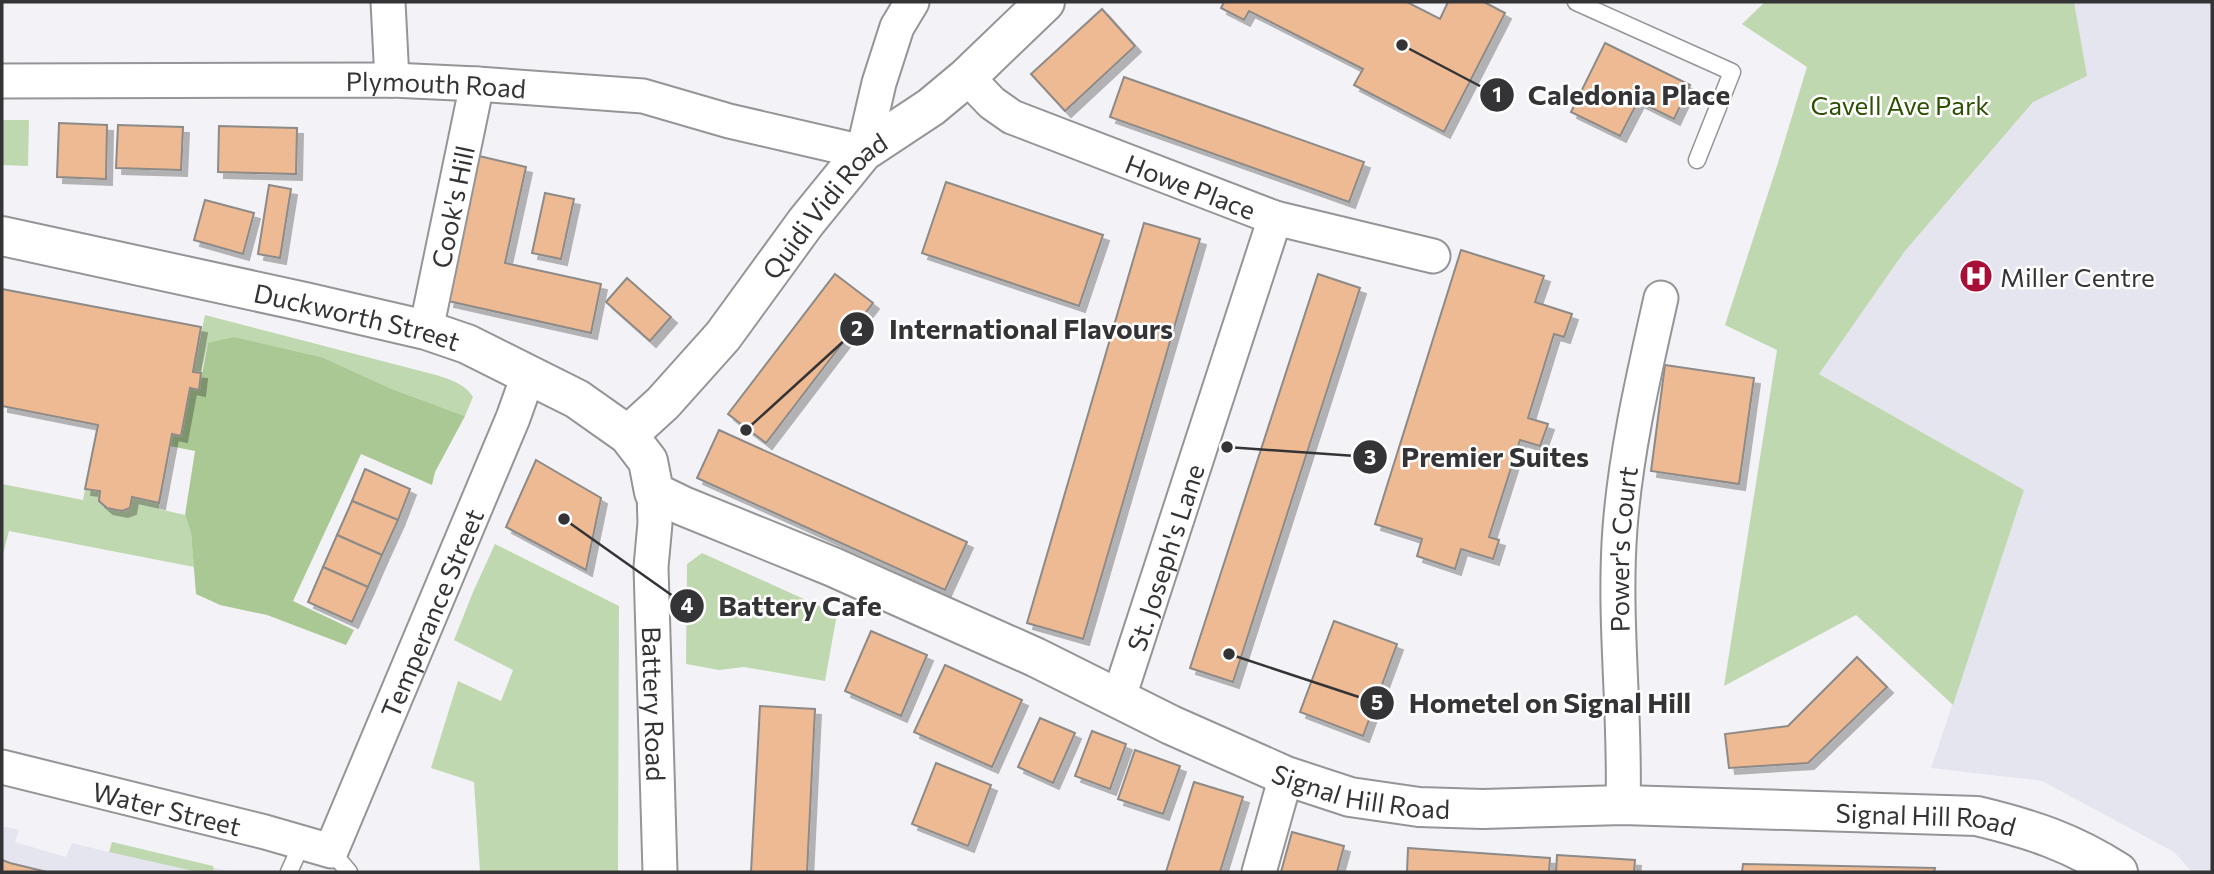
<svg xmlns="http://www.w3.org/2000/svg" width="2214" height="874" font-family="Commissioner,sans-serif">
	<defs>
		<filter id="shadow"><feDropShadow dx="6" dy="6" stdDeviation="0" flood-color="#0004"/></filter>
	</defs>
	<rect width="100%" height="100%" fill="#f3f3f7"/>
	<g fill="#e5e5f0">
		<polygon points="1765,2 2212,2 2212,872 2192,872 2174,852 2042,781 1931,768 2024,490 1777,350 1725,325 1777,166 1807,67 1742,24"/>
		<polygon points="2,826 19,830 15,842 66,857 72,843 109,852 112,842 232,872 2,872"/>
	</g>
	<g fill="#c0d8af">
		<polygon points="1765,2 2074,2 2087,76 2033,102 1904,252 1819,374 2024,490 1953,705 1856,615 1724,686 1777,350 1725,325 1777,166 1807,67 1742,24"/>
		<polygon points="2,120 29,120 28,166 2,165"/>
		<path d="M205 315 436 375C451 380 464 383 473 397L465 416 392 389 324 358 208 343 201 373 193 372Z"/>
		<path d="M2 484 83 500 85 489 100 491 101 503C110 511 120 512 130 508L132 497 159 503V509L185 515 191 533 194 567 9 531 2 558Z"/>
		<polygon points="495,544 619,606 618,872 480,872 474,782 431,768 458,681 501,701 513,670 454,640 473,592"/>
		<polygon points="702,553 837,614 825,681 744,667 719,670 686,664 687,564"/>
		<polygon points="112,842 213,866 214,870 213,872 198,872 109,852"/>
	</g>
	<polygon fill="#aac893" points="234,337 324,358 392,389 465,416 435,472 432,485 361,454 293,601 354,630 346,645 267,615 220,605 196,594 191,533 185,515 195,451 170,446 172,434 181,435 190,388 199,389 208,343"/>
	<g fill="#eeba93" stroke="#8d8a87" stroke-width="2" filter="url(#shadow)">
		<polygon points="1224,2 1407,2 1440,19 1448,2 1484,2 1505,13 1444,132 1354,85 1363,69 1249,11 1244,20 1221,8"/>
		<polygon points="1102,9 1135,46 1065,111 1031,74"/>
		<polygon points="1605,43 1690,85 1674,119 1638,101 1620,136 1571,112"/>
		<polygon points="1124,77 1364,162 1349,202 1110,117"/>
		<polygon points="59,123 107,125 106,179 57,177"/>
		<polygon points="118,125 183,127 181,170 116,168"/>
		<polygon points="219,126 297,128 296,174 218,172"/>
		<polygon points="479,156 526,167 505,263 601,284 591,333 448,301"/>
		<polygon points="946,182 1103,235 1079,306 922,253"/>
		<polygon points="269,185 291,189 280,258 258,254"/>
		<polygon points="545,193 574,199 561,259 532,253"/>
		<polygon points="205,200 254,213 243,254 194,240"/>
		<polygon points="1144,223 1200,239 1083,639 1027,623"/>
		<polygon points="1461,250 1544,276 1535,302 1572,314 1564,337 1554,334 1528,418 1548,424 1540,446 1520,440 1489,537 1499,540 1493,559 1461,549 1455,569 1417,556 1422,539 1375,524"/>
		<polygon points="835,274 873,303 766,443 728,414"/>
		<polygon points="1318,274 1360,288 1233,682 1190,668"/>
		<polygon points="627,278 671,317 650,341 606,302"/>
		<polygon points="2,289 201,327 193,372 201,373 199,390 190,388 181,436 172,434 159,503 132,497 130,508 122,511 107,508 99,501 100,491 85,489 98,425 2,406"/>
		<polygon points="1665,365 1754,378 1739,484 1651,471"/>
		<polygon points="719,430 967,542 945,590 697,478"/>
		<polygon points="536,460 601,498 586,570 506,527"/>
		<polygon points="365,469 410,489 398,520 352,501"/>
		<polygon points="352,501 398,520 382,555 337,535"/>
		<polygon points="337,535 382,555 368,587 323,567"/>
		<polygon points="323,567 368,587 352,622 308,602"/>
		<polygon points="1334,621 1397,644 1363,736 1300,712"/>
		<polygon points="871,631 927,655 901,716 845,691"/>
		<polygon points="1857,657 1887,687 1808,763 1729,768 1725,734 1788,726"/>
		<polygon points="945,665 1022,700 992,767 914,732"/>
		<polygon points="760,706 815,709 807,872 751,872"/>
		<polygon points="1040,718 1075,733 1053,783 1018,767"/>
		<polygon points="1092,731 1126,744 1110,789 1075,776"/>
		<polygon points="1135,750 1180,766 1163,814 1118,799"/>
		<polygon points="936,763 991,785 968,846 912,824"/>
		<polygon points="1194,782 1243,797 1220,872 1166,872"/>
		<polygon points="1292,832 1344,846 1337,872 1281,872"/>
		<polygon points="1408,848 1550,858 1549,872 1407,872"/>
		<polygon points="1557,855 1635,860 1634,872 1556,872"/>
		<polygon points="2,860 10,863 47,872 2,872"/>
		<polygon points="1743,864 1935,868 1934,872 1742,872"/>
	</g>
	<g fill="none" stroke-linecap="round" stroke-linejoin="round">
		<defs>
			<g id="service">
				<polyline points="1576,2 1732,72 1697,160"/>
				<polyline points="331,851 349,872"/>
				<polyline points="289,872 302,843"/>
			</g>
			<g id="minor">
				<polyline points="388,2 392,80"/>
				<path id="s1" d="M967 77 992 103 1012 117 1275 218 1433 256"/>
				<path id="s2" d="M2 81 392 80 477 84 643 96 729 121 863 152 879 83 897 27 912 2"/>
				<path id="s3" d="M426 330 477 84"/>
				<path id="s4" d="M654 492 655 523 651 567 660 872"/>
				<path id="s5" d="M1119 697 1275 218"/>
				<path id="s6" d="M2 767 265 832 331 851 513 418 529 373"/>
				<path id="s7" d="M1623 805C1626 713 1613 620 1620 528 1626 450 1644 374 1661 298"/>
				<polyline points="1259,872 1286,776"/>
			</g>
			<g id="tertiary">
				<path id="s8" d="M2 236 305 302 426 330 467 344 577 399 628 435 648 461 654 492 683 506 833 567 927 609 1035 657 1171 725 1286 776 1350 797 1419 807 1483 809 1623 805 1977 816C2031 829 2071 842 2118 872"/>
				<path id="s9" d="M628 435 663 403 723 336 806 222 863 152 931 107 967 77 1045 2"/>
			</g>
		</defs>
		<use href="#service" stroke="#959598" stroke-width="19"/>
		<use href="#minor" stroke="#959598" stroke-width="37"/>
		<use href="#tertiary" stroke="#959598" stroke-width="42"/>
		<use href="#service" stroke="#fff" stroke-width="16"/>
		<use href="#minor" stroke="#fff" stroke-width="33"/>
		<use href="#tertiary" stroke="#fff" stroke-width="38"/>
	</g>
	<defs>
		<symbol id="hospital-disc" viewBox="-11 -11 22 22"><circle r="9.5" fill="#a70f38" stroke="#fff"/><path d="M-5-5h3v3.5h4V-5h3V5h-3V1.5h-4V5h-3Z" fill="#fff"/></symbol>
	</defs>
	<g fill-rule="evenodd">
		<use href="#hospital-disc" x="1957" y="257" width="38" height="38"/>
	</g>
	<g text-anchor="middle" dominant-baseline="central" stroke-width="5" stroke-linejoin="round" paint-order="stroke">
		<g font-size="26" fill="#343436" stroke="#fff">
			<text stroke="none"><textPath href="#s2" startOffset="434">Plymouth Road</textPath></text>
			<text stroke="none"><textPath href="#s1" startOffset="252">Howe Place</textPath></text>
			<text stroke="none"><textPath href="#s3" startOffset="126">Cook's Hill</textPath></text>
			<text stroke="none"><textPath href="#s9" startOffset="303">Quidi Vidi Road</textPath></text>
			<text stroke="none"><textPath href="#s8" startOffset="364">Duckworth Street</textPath></text>
			<text stroke="none"><textPath href="#s7" startOffset="256">Power's Court</textPath></text>
			<text stroke="none"><textPath href="#s5" startOffset="147">St. Joseph's Lane</textPath></text>
			<text stroke="none"><textPath href="#s6" startOffset="598">Temperance Street</textPath></text>
			<text stroke="none"><textPath href="#s4" startOffset="212">Battery Road</textPath></text>
			<text stroke="none"><textPath href="#s8" startOffset="1498">Signal Hill Road</textPath></text>
			<text stroke="none"><textPath href="#s6" startOffset="170">Water Street</textPath></text>
			<text stroke="none"><textPath href="#s8" startOffset="2065">Signal Hill Road</textPath></text>
		</g>
		<g font-size="26" fill="#2d5000" stroke="#fff">
			<text x="1900" y="104">Cavell Ave Park</text>
		</g>
		<g font-size="26" fill="#343436" stroke="#fff" text-anchor="start">
			<text x="2000" y="276">Miller Centre</text>
		</g>
	</g>
	<path fill="none" stroke="#343436" stroke-width="2.5" d="M1402 45L1497 95M746 430L857 329M1227 447L1370 457M564 519L687 606M1229 654L1377 703"/>
	<g fill="#343436" stroke="#fff" stroke-width="2.5">
		<circle cx="1402" cy="45" r="7"/>
		<circle cx="746" cy="430" r="7"/>
		<circle cx="1227" cy="447" r="7"/>
		<circle cx="564" cy="519" r="7"/>
		<circle cx="1229" cy="654" r="7"/>
		<circle cx="1497" cy="95" r="18"/>
		<circle cx="857" cy="329" r="18"/>
		<circle cx="1370" cy="457" r="18"/>
		<circle cx="687" cy="606" r="18"/>
		<circle cx="1377" cy="703" r="18"/>
	</g>
	<g font-size="21" text-anchor="middle" font-weight="bold" fill="#fff">
		<text x="1497" y="102">1</text>
		<text x="857" y="336">2</text>
		<text x="1370" y="465">3</text>
		<text x="687" y="613">4</text>
		<text x="1377" y="710">5</text>
	</g>
	<g font-size="28" text-anchor="middle" font-weight="bold" fill="#343436" stroke="#fff" stroke-width="5" stroke-linejoin="round" paint-order="stroke">
		<text x="1629" y="105">Caledonia Place</text>
		<text x="1031" y="339">International Flavours</text>
		<text x="1495" y="467">Premier Suites</text>
		<text x="800" y="616">Battery Cafe</text>
		<text x="1550" y="713">Hometel on Signal Hill</text>
	</g>
	<rect width="2214" height="874" fill="none" stroke="#343436" stroke-width="7"/>
</svg>
